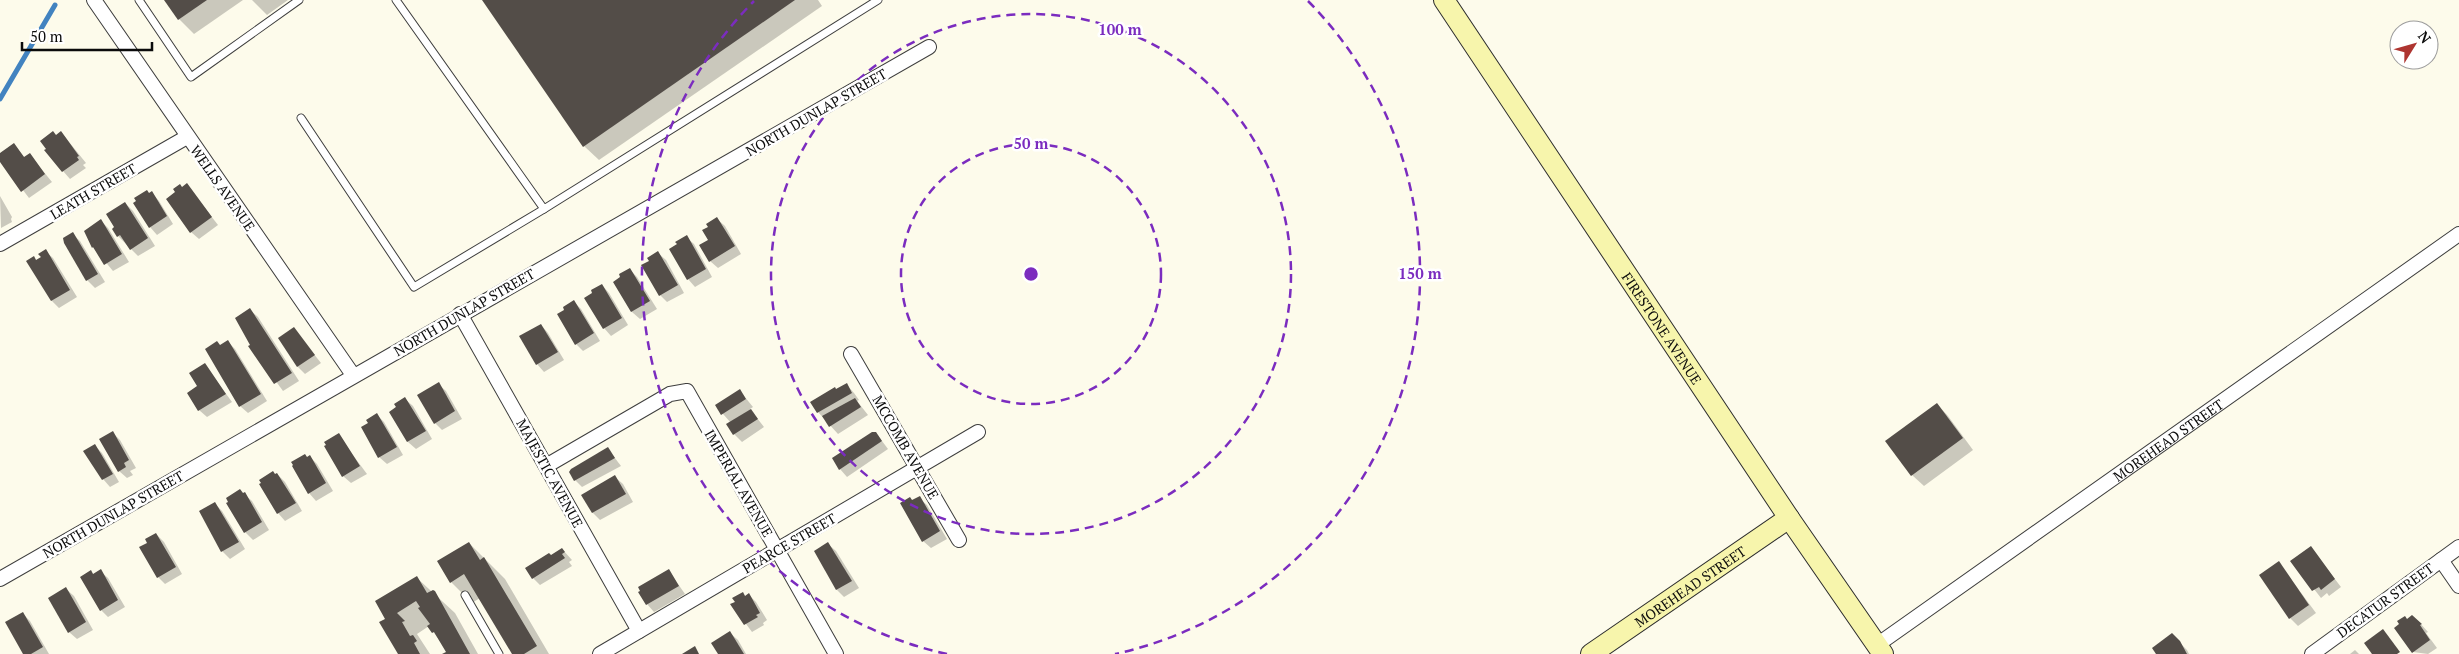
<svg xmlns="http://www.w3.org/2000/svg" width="2459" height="654" font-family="'PT Serif',serif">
	<rect width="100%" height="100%" fill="#fdfbeb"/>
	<g fill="#0003">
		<polygon points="166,0 243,0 194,34 179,19"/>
		<polygon points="252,0 288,0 267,15"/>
		<polygon points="483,0 818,0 822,6 599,160 584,146"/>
		<polygon points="61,132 86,163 83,165 86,168 70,179 63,171 56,136"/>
		<polygon points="14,145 25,158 30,155 52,182 29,198 0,160 0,154"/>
		<polygon points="187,185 218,225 199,239 191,232 183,188"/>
		<polygon points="152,193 159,201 173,224 157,235 150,227"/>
		<polygon points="0,196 12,217 11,219 12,222 1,228"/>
		<polygon points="125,203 133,211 155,246 138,256 118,236"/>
		<polygon points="717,219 725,226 741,254 718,268 710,261 710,241"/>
		<polygon points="100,220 108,228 129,262 113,271 93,247"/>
		<polygon points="72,234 80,241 105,282 95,288 87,280"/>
		<polygon points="686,237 694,244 712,277 695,287 688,279"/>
		<polygon points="45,251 53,258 77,297 59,308 52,301 28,261 34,258 37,261 42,258"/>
		<polygon points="658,253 666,260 684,293 667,302 660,295 651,262"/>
		<polygon points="629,269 637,277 657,309 640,319 632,312 615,282"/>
		<polygon points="602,285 609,293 628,325 611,336 604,328"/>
		<polygon points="574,302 581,309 600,341 583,351 576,344 566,310"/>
		<polygon points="250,310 258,317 299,381 283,391 250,346"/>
		<polygon points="541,325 548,333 564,360 544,372 537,364"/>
		<polygon points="294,329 321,363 305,374 298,367 280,339"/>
		<polygon points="228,342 235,349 267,401 248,413 240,406 220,346"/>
		<polygon points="205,365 232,402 207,417 199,410"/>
		<polygon points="438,384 446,391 462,419 442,430 435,423"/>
		<polygon points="847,385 854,393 859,400 857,401 868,415 838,434 818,412 837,391"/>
		<polygon points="740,391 753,407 750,409 764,427 742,442 734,434 728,425 731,423 716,406"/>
		<polygon points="405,399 413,406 432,439 416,449 408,442 390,412"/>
		<polygon points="1937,404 1948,416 1973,450 1924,486 1912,475 1887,441"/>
		<polygon points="377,415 384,422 403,455 387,464 379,457 369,424"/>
		<polygon points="113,433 120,440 136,468 130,471 133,475 127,478 119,471"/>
		<polygon points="876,433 888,449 847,477 840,469"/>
		<polygon points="338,435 367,474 351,483 343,476"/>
		<polygon points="95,446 102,453 119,482 110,487 103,479"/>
		<polygon points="608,449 621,466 582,487 575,480"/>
		<polygon points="310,457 317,464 333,491 316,501 309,493 308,458"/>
		<polygon points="277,474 285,482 302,511 285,521 278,513"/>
		<polygon points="615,477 623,484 633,502 600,520 593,513 583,495"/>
		<polygon points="244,494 252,501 269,530 253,540 245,532 228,503"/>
		<polygon points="910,498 913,501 919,498 927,505 947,539 931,548 923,541"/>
		<polygon points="215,504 222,511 245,549 230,559 222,551"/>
		<polygon points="156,534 164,542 182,574 165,584 158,577 149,543"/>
		<polygon points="469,543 505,579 549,654 513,654 480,598 472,603 451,582"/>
		<polygon points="828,544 836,551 859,588 844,597 837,590 816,551"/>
		<polygon points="2311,548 2341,587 2329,596 2327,593 2321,598 2292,561"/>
		<polygon points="562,549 572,560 569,562 572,566 540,585 533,578 551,556"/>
		<polygon points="2279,563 2316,613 2298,626 2290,618"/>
		<polygon points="100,571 108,578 125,607 108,617 101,610 91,572 94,575"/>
		<polygon points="669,571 685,594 654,612 647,604"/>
		<polygon points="417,578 455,613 478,654 445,654 448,652 429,626 417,634 430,654 399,654 387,619"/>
		<polygon points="66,589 74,596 93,630 77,639 69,632"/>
		<polygon points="742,593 746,597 749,595 756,602 767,620 763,623 764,625 752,632 732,605"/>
		<polygon points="23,614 30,621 49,654 25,654"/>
		<polygon points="2419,622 2428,632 2426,633 2437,648 2428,654 2413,652"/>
		<polygon points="730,633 738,640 746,654 720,654"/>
		<polygon points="2172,635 2187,650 2189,654 2158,654"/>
		<polygon points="2355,650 2359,654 2350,654"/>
	</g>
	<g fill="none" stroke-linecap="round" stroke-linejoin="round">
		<polyline stroke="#4283c0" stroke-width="5" points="0,99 55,5"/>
	</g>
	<g fill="#534d48">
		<polygon points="164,0 207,0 178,20"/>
		<polygon points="482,0 795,0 583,147"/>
		<polygon points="53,131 56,135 61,131 79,156 77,157 79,160 62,172 44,150 46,149 40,141"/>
		<polygon points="14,143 24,157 30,153 45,174 21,192 0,162 0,153"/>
		<polygon points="187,183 212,217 190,233 166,199 175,192 173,189 180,184 182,187"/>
		<polygon points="147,190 149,193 152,191 167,216 149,228 133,203 136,201 134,198"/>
		<polygon points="125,202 148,238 130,250 120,235 117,237 112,229 114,227 106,214"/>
		<polygon points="717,217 735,246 709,262 699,245 708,240 702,230 708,227 706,224"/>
		<polygon points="101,219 122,254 104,265 93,247 92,248 84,231"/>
		<polygon points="73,232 98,274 86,281 64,243 63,238"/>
		<polygon points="687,235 706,269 687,280 669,249 677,244 675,242"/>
		<polygon points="46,249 70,290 51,301 26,261 34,256 36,260 41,257 38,254"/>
		<polygon points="658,251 678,285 659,296 641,265 649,261 647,258"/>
		<polygon points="630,268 650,301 631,312 613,282 620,277 619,274"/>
		<polygon points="602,284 622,318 603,329 584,298 592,293 591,290"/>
		<polygon points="574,300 594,333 575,345 557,314 564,310 563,307"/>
		<polygon points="250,308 292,373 274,384 248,346 250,345 235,318"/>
		<polygon points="541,324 558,352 536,365 519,336"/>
		<polygon points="294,327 315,355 297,367 278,338"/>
		<polygon points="228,340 261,394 239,407 205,349 217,341 220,345"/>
		<polygon points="205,363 226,394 198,411 187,393 197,386 189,373"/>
		<polygon points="439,382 455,411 434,424 417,395"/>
		<polygon points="847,383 852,393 817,413 810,402 835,387 836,389"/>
		<polygon points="740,389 746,399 721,415 715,405"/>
		<polygon points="405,397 426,431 407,442 389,412 396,407 394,404"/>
		<polygon points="855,398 861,407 829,427 822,416"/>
		<polygon points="1937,403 1963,438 1911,476 1885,441"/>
		<polygon points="751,409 758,419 733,435 726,424"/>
		<polygon points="377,413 397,447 378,458 361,427 368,423 366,420"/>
		<polygon points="113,431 129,460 124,463 126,467 118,472 99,439"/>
		<polygon points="872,432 876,432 882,441 839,470 832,458"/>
		<polygon points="339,433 360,466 342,477 324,446 326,445 324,442"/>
		<polygon points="95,444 113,474 102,480 83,451"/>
		<polygon points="608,447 615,458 574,481 569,472 571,469"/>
		<polygon points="305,454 307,457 310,455 326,483 308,494 292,466 293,465 291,462"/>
		<polygon points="273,471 275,474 277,473 296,503 277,514 259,484 261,483 259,480"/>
		<polygon points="615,475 626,494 592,513 581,495"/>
		<polygon points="240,489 243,493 245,492 262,522 244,533 226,503 228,502 226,498"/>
		<polygon points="920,496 940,531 922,542 900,503 910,497 912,500"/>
		<polygon points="215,502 239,542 221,552 199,511"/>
		<polygon points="156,533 176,567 157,578 139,547 147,543 145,539"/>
		<polygon points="469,542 480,560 484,557 537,646 524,654 512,654 464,574 450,583 437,561"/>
		<polygon points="828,542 852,581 836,590 814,551"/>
		<polygon points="2311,546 2335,579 2321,590 2319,587 2312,591 2290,561"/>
		<polygon points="562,548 565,552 562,554 565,558 532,579 525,568 549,553 551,555"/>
		<polygon points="2279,561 2309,605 2289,619 2259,575"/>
		<polygon points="101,569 118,600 100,611 80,577 91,570 93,574"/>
		<polygon points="669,569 679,586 646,605 638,592 640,591 638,587"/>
		<polygon points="417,576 427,593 433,590 435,591 470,654 442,654 446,652 434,632 432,633 427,626 430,624 418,608 420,607 416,601 397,613 405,621 402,622 410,636 413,635 417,641 414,643 420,654 398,654 379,622 385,619 375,601"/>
		<polygon points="66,587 86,622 68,633 48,598"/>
		<polygon points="743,592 745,596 749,593 760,613 756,615 758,617 744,625 730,604 735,602 732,598"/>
		<polygon points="23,612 43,647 31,654 23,654 5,622"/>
		<polygon points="2412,615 2422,624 2420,625 2430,640 2412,653 2394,628 2399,624 2397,621 2405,616 2407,619"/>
		<polygon points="2383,629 2400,652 2397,654 2372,654 2364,643"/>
		<polygon points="730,631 744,654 718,654 711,643"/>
		<polygon points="2172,633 2180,641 2187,654 2156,654 2152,648"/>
		<polygon points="695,646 699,654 682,654"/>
	</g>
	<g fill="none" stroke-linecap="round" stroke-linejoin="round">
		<defs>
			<g id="lane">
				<polyline points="139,0 191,77 299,0"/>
				<polyline points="396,0 544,209 878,0"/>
				<polyline points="301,118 414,287 544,209"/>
				<polyline points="465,595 499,654"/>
			</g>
			<g id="street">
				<polyline points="94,0 353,375"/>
				<polyline points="0,244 187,137"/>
				<polyline points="460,314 639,631"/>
				<polyline points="851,354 959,540"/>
				<polyline points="546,466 670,394 687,391 836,654"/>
				<polyline points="2441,560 2459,586"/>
				<polyline points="0,579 929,47"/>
				<path id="s1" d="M1877 645 2459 234"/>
				<polyline points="600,654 978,432"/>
				<polyline points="2312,654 2459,547"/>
			</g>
			<g id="secondary">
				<path id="s2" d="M1444 0 1789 518 1883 654"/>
				<path id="s3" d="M1591 654 1789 518"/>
			</g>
		</defs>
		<use href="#lane" stroke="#3e3e3e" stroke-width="9"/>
		<use href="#street" stroke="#3e3e3e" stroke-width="16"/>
		<use href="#secondary" stroke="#2d2d2d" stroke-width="22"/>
		<use href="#lane" stroke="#fff" stroke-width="7"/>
		<use href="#street" stroke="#fff" stroke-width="14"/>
		<use href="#secondary" stroke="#f7f5ac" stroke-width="20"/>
	</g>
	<g fill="none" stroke="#7b2cbf" stroke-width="2.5" stroke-dasharray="9 6">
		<circle cx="1031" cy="274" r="130"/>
		<circle cx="1031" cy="274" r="260"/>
		<path d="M947 654A389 389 0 0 1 754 1M1308 1A389 389 0 0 1 1115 654"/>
	</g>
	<g text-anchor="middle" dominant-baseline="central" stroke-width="5" stroke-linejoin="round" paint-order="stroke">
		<g font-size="14" fill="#0b0b0b" stroke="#fff">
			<text transform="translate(816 112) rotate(-30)">NORTH DUNLAP STREET</text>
			<text transform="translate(223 188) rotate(55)">WELLS AVENUE</text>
			<text transform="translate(93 191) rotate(-30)">LEATH STREET</text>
			<text transform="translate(464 312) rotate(-30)">NORTH DUNLAP STREET</text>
			<text stroke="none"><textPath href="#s2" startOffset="394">FIRESTONE AVENUE</textPath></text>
			<text stroke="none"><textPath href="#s1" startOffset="356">MOREHEAD STREET</textPath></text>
			<text transform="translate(906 447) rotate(60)">MCCOMB AVENUE</text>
			<text transform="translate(550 473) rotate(61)">MAJESTIC AVENUE</text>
			<text transform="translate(739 483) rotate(60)">IMPERIAL AVENUE</text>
			<text transform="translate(113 514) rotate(-30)">NORTH DUNLAP STREET</text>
			<text transform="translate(789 543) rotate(-30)">PEARCE STREET</text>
			<text stroke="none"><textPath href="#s3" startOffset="120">MOREHEAD STREET</textPath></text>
			<text transform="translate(2385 600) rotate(-36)">DECATUR STREET</text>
		</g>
	</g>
	<circle cx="1031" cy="274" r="8" fill="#7b2cbf" stroke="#fff" stroke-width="2.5"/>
	<g font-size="15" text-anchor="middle" font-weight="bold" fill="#7b2cbf" stroke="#fff" stroke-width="5" stroke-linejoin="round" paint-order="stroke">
		<text x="1120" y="35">100 m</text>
		<text x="1031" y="149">50 m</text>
		<text x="1420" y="279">150 m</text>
	</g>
	<g transform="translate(2414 45) rotate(53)"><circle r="24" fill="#ffffff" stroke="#9d9d9d"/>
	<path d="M0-4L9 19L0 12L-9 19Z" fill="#ae3530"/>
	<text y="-8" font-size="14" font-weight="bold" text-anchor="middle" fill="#0b0b0b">N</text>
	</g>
	<path d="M22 42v8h130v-8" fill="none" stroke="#0b0b0b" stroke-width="2.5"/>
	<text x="30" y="42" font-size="15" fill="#0b0b0b" stroke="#ffffff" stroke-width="4" paint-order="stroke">50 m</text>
</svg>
